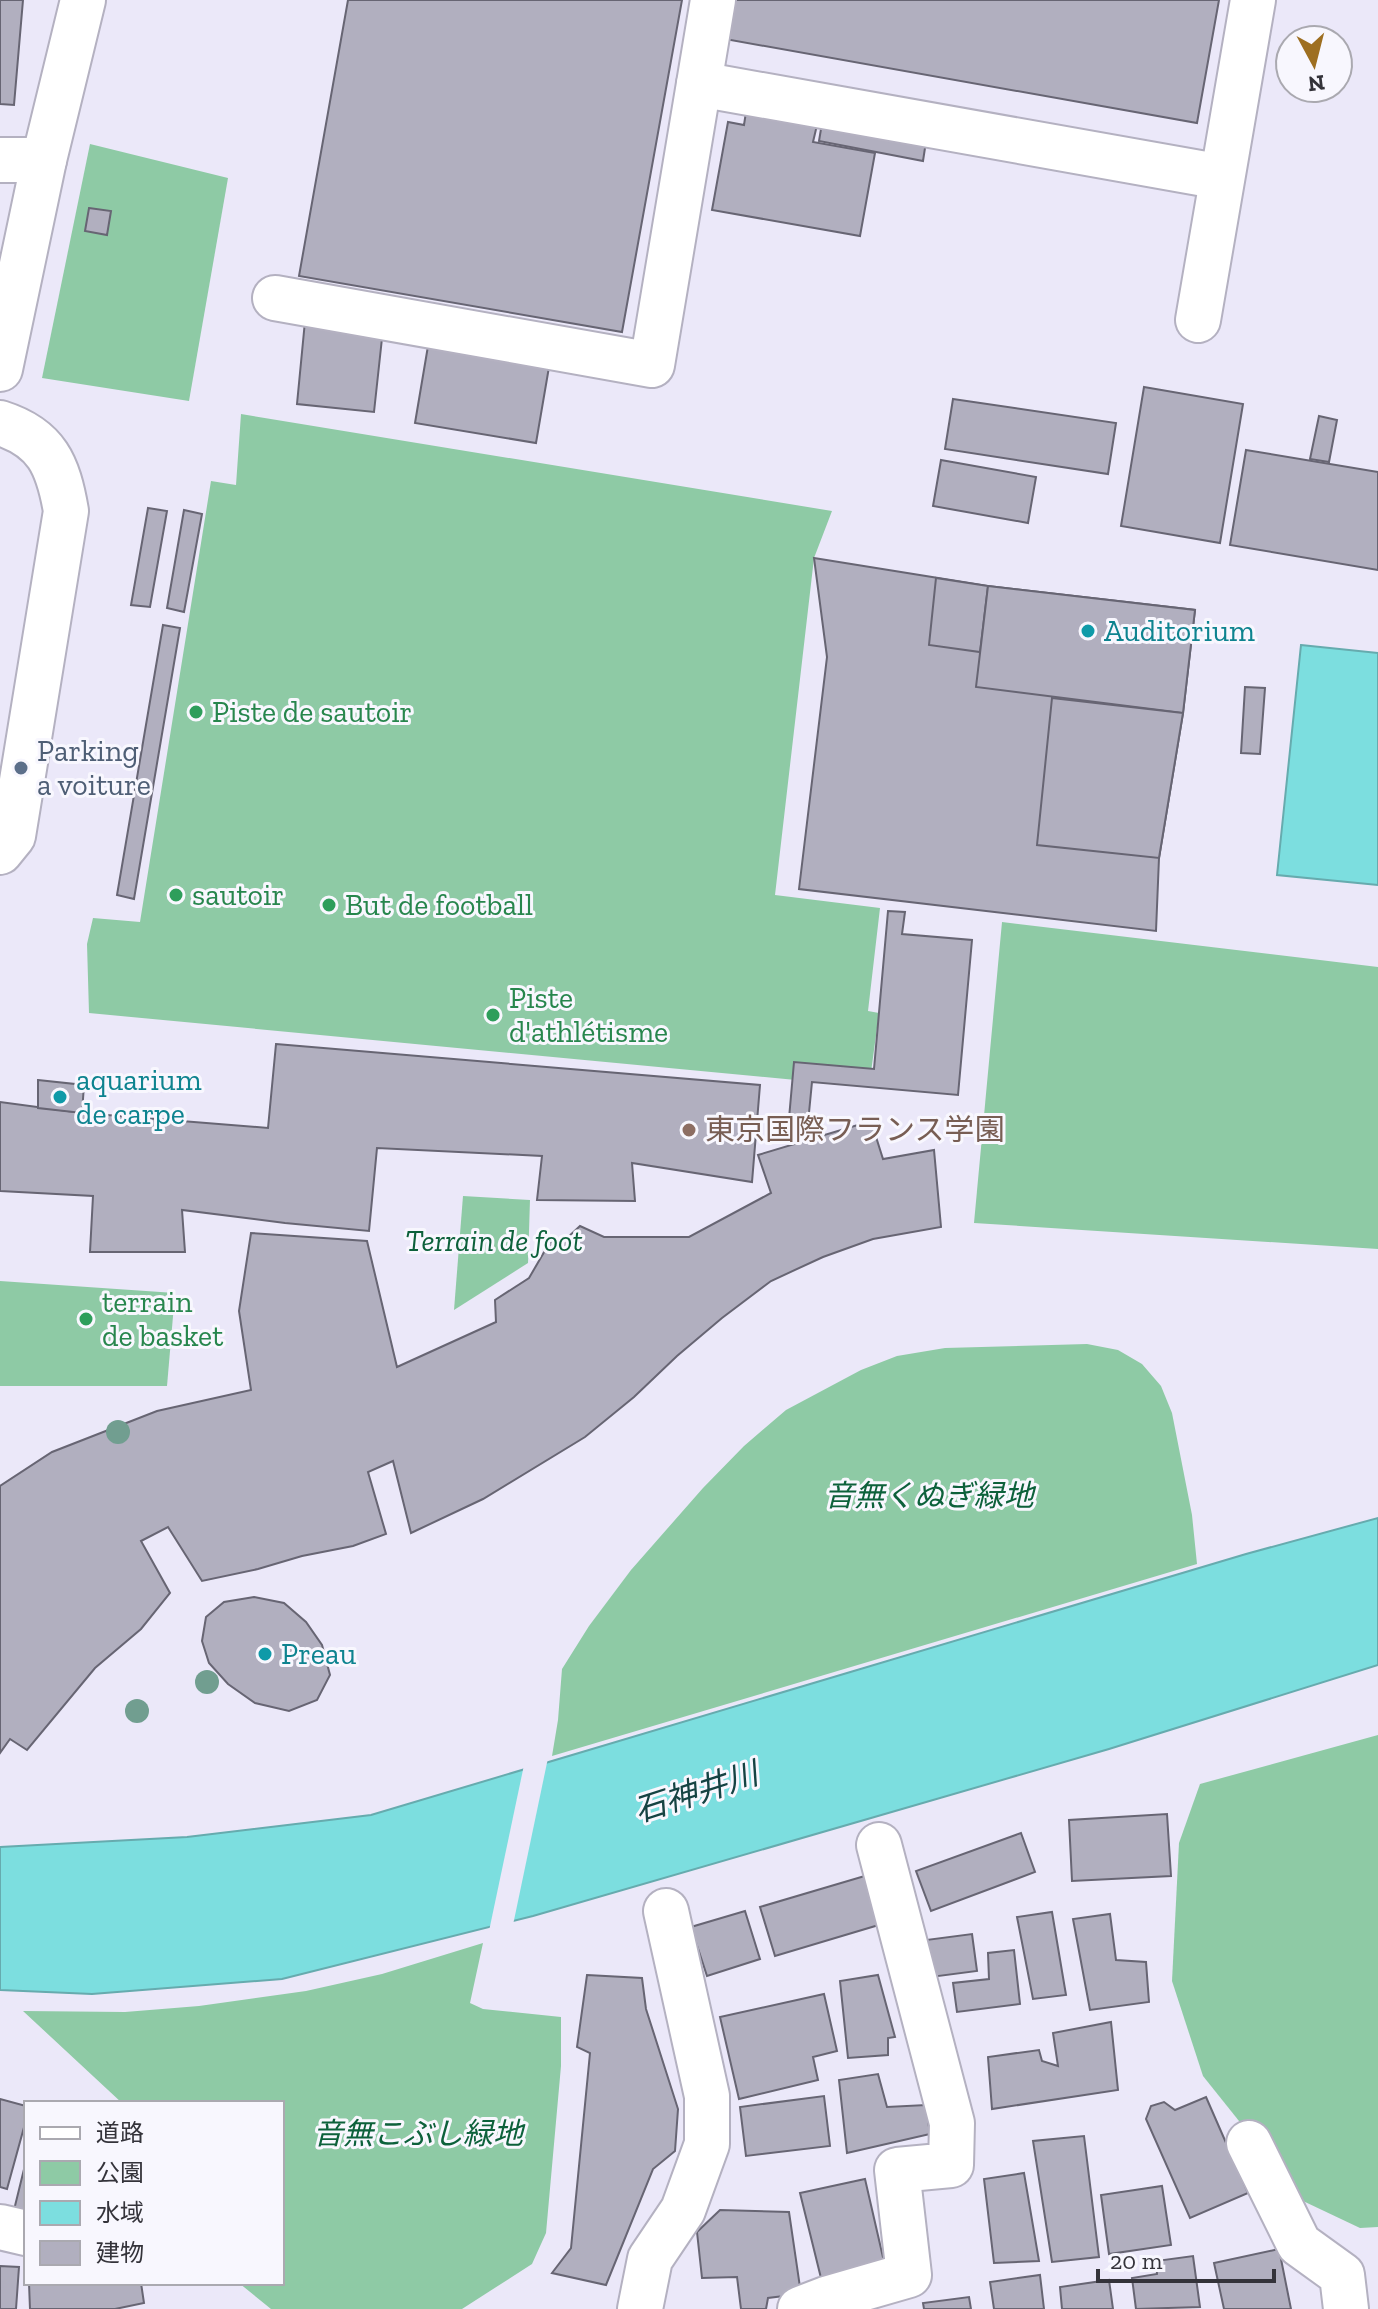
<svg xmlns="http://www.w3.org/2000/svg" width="1378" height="2309" font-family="'Zilla Slab','Noto Sans JP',serif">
	<rect width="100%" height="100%" fill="#ebe8f9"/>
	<g fill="#8ecaa5">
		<polygon points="90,144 228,178 189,401 42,378"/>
		<polygon points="241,414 832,511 814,558 775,895 880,908 868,1011 879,1013 869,1087 89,1013 87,944 93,918 140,922 211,481 236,485"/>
		<polygon points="1002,922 1378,967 1378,1249 974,1223"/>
		<polygon points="463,1196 530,1200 528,1263 454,1310"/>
		<polygon points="0,1281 175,1293 167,1386 0,1386"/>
		<polygon points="1087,1344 1118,1350 1142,1364 1161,1386 1172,1413 1192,1515 1197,1564 552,1756 558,1720 562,1669 589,1626 631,1570 703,1488 744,1446 786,1410 861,1370 897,1356 945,1348"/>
		<polygon points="1378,1735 1378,2227 1360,2228 1303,2201 1203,2076 1172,1981 1179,1843 1200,1784"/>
		<polygon points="483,1943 470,2003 483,2009 561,2017 561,2066 546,2233 532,2264 462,2309 271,2309 239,2283 282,2283 282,2103 122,2103 23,2011 125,2012 199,2006 306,1991 382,1974"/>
	</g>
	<g fill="#7cdedf" stroke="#66abae" stroke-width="2">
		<polygon points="1301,645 1378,653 1378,885 1277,875"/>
		<polygon points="1378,1518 1378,1665 1109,1749 533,1916 282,1979 92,1994 0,1990 0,1847 187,1837 371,1815 1246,1554"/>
	</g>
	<polygon fill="#ebe8f9" points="548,1758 513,1925 489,1931 524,1765"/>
	<g fill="#b1afbf" stroke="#676573" stroke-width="2">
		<polygon points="0,0 23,0 14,105 0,104"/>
		<polygon points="348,0 682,0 622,332 299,276"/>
		<polygon points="732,0 1219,0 1197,123 725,39"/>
		<polygon points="746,112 817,125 813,142 875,153 860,236 712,210 728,122 744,125"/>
		<polygon points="823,117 927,135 923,161 819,141"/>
		<polygon points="89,208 111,211 107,235 85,231"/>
		<polygon points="305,321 383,329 374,412 297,404"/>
		<polygon points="428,346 549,367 536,443 415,423"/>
		<polygon points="1144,387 1243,404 1220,543 1121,526"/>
		<polygon points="953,399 1116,423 1108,474 945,449"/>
		<polygon points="1319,416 1337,420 1329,462 1310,459"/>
		<polygon points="1246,450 1378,472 1378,570 1230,545"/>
		<polygon points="941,460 1036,477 1028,523 933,506"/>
		<polygon points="148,508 167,511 150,607 131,605"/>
		<polygon points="184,510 202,514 184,612 167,608"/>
		<polygon points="814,558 988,586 1195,610 1183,713 1159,858 1156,931 799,889 827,657"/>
		<polygon points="936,578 988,586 980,652 929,645"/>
		<polygon points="988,586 1195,610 1183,713 976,687"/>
		<polygon points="163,625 180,628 134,899 117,895"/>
		<polygon points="1245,687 1265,688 1260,754 1241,753"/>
		<polygon points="1052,698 1183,713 1159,858 1037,845"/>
		<polygon points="888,911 905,912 902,934 972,940 958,1095 812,1082 807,1133 787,1141 794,1062 874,1069"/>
		<polygon points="276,1044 760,1085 752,1182 632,1163 635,1201 537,1200 542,1156 377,1148 369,1231 285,1223 182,1210 185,1252 90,1252 93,1196 0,1191 0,1102 82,1113 268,1128"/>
		<polygon points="38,1080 84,1085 82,1113 38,1108"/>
		<polygon points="871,1121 883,1159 934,1150 941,1227 873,1239 823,1257 771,1281 722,1318 677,1356 634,1397 585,1437 483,1499 411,1533 393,1461 368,1472 386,1534 353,1546 302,1556 258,1569 202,1581 168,1527 141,1541 170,1593 141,1629 95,1668 27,1750 10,1739 0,1753 0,1486 52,1452 157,1411 251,1390 239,1311 251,1233 367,1241 397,1367 496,1322 495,1300 529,1278 550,1242 566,1239 580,1226 604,1237 689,1237 771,1193 758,1155"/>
		<polygon points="254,1597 284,1603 306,1622 322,1645 330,1675 317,1700 289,1711 255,1703 228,1684 209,1663 202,1641 206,1617 224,1602"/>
		<polygon points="1167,1814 1171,1876 1072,1881 1069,1820"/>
		<polygon points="1021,1833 1035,1872 931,1911 916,1871"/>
		<polygon points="868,1875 882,1924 775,1956 760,1907"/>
		<polygon points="745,1911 760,1959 707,1976 691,1927"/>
		<polygon points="1052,1912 1066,1995 1033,1999 1017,1917"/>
		<polygon points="1110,1914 1116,1960 1146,1962 1149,2002 1090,2010 1073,1919"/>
		<polygon points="972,1934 977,1971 931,1977 926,1940"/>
		<polygon points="1014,1950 1020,2004 957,2012 953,1983 989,1979 988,1953"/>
		<polygon points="587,1975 642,1978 646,2009 678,2109 675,2151 653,2169 606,2285 552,2273 571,2248 590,2053 577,2047"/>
		<polygon points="878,1975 895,2037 888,2038 888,2055 848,2058 840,1981"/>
		<polygon points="824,1994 837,2051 813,2057 818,2080 739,2099 720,2017"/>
		<polygon points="1111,2022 1118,2090 992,2109 988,2057 1039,2050 1042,2061 1058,2066 1053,2033"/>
		<polygon points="878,2074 887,2107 926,2105 930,2134 847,2153 839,2080"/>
		<polygon points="824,2096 830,2146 746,2156 740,2107"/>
		<polygon points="1206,2097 1248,2193 1190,2218 1146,2119 1151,2106 1164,2102 1175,2110"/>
		<polygon points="0,2099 26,2106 26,2120 7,2189 0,2187"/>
		<polygon points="1084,2136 1099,2257 1052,2262 1033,2141"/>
		<polygon points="26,2161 26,2213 14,2210"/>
		<polygon points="1024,2173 1039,2261 994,2263 984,2179"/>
		<polygon points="865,2179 885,2266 821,2278 800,2193"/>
		<polygon points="1162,2186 1171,2245 1109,2254 1101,2195"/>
		<polygon points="720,2210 789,2212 801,2294 768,2298 766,2309 741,2309 737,2277 702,2278 697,2232"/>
		<polygon points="1279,2249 1291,2309 1224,2309 1214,2263"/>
		<polygon points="1193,2256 1200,2307 1136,2309 1132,2278 1157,2274 1156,2261"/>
		<polygon points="0,2266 19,2267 16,2309 0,2309"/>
		<polygon points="1040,2275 1044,2309 994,2309 990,2282"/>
		<polygon points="1109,2280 1113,2309 1062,2309 1060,2287"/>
		<polygon points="29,2283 141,2283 144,2303 115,2309 30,2309"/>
		<polygon points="969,2297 971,2309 924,2309 923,2303"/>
	</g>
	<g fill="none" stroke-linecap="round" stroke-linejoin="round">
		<defs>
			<g id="minor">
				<polyline points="699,84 1222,177"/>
				<polyline points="0,160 44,160"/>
				<polyline points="275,298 652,365 713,0"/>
				<polyline points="1198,320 1253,0"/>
				<polyline points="0,369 44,160 83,0"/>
				<path d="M0 423C47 438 58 465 66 511L13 836 0 852"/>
				<polyline points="1249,2143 1299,2244 1342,2275 1346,2309"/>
				<polyline points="0,2227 26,2233"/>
				<polyline points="640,2309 650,2259 683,2210 707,2144 707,2096 666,1911"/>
				<polyline points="800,2309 826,2299 909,2275 897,2170 951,2165 952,2123 879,1845"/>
			</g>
		</defs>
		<use href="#minor" stroke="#b4b1c1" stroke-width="48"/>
		<use href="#minor" stroke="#fff" stroke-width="44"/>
	</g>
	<g fill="#719e90">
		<circle cx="118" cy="1432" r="12"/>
		<circle cx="207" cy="1682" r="12"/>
		<circle cx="137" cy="1711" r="12"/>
	</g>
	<g fill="#0f9aa8" stroke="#f8f7fe" stroke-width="3">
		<circle cx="1088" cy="631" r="8"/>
		<circle cx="60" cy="1097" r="8"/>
		<circle cx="265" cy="1654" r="8"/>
	</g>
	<g fill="#2e9e5b" stroke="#f8f7fe" stroke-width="3">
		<circle cx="196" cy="712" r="8"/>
		<circle cx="176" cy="895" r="8"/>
		<circle cx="329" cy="905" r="8"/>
		<circle cx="493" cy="1015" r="8"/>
		<circle cx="86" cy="1319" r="8"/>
	</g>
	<circle fill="#5c6f8a" stroke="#f8f7fe" stroke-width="3" cx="21" cy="768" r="8"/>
	<circle fill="#8d6e63" stroke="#f8f7fe" stroke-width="3" cx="689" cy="1130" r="8"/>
	<g text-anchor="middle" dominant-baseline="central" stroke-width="6" stroke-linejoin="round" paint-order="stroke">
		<g font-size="30" fill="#0d838f" stroke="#f8f7fe" text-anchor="start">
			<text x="1104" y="631">Auditorium</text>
			<text x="76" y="1080">aquarium<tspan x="76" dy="34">de carpe</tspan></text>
			<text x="281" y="1654">Preau</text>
		</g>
		<g font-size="30" fill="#27864d" stroke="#f8f7fe" text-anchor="start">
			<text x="212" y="712">Piste de sautoir</text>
			<text x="192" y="895">sautoir</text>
			<text x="345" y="905">But de football</text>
			<text x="509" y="998">Piste<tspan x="509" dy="34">d'athlétisme</tspan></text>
			<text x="102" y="1302">terrain<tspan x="102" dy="34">de basket</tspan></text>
		</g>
		<g font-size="30" fill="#4e5e75" stroke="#f8f7fe" text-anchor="start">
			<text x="37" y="751">Parking<tspan x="37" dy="34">a voiture</tspan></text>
		</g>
		<g font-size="30" fill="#785e54" stroke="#f8f7fe" text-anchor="start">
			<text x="705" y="1130">東京国際フランス学園</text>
		</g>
		<g font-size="30" font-style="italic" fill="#0d613b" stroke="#f8f7fe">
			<text x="494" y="1241">Terrain de foot</text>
			<text x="929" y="1496">音無くぬぎ緑地</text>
			<text x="418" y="2134">音無こぶし緑地</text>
		</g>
		<g font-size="32" font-style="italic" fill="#154343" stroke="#f8f7fe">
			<text transform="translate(696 1792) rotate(-18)">石神井川</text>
		</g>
	</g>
	<rect x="24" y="2101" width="260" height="184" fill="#f8f7fe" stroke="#aaa9b0" stroke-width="2"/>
	<rect x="40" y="2127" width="40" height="12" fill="#ffffff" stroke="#aaa9b0" stroke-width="2"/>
	<text x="96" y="2141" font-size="24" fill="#34333a">道路</text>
	<rect x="40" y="2161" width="40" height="24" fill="#8ecaa5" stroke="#aaa9b0" stroke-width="2"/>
	<text x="96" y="2181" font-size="24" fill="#34333a">公園</text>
	<rect x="40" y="2201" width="40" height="24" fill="#7cdedf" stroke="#aaa9b0" stroke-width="2"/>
	<text x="96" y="2221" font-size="24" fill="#34333a">水域</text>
	<rect x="40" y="2241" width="40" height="24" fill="#b1afbf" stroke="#aaa9b0" stroke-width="2"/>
	<text x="96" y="2261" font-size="24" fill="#34333a">建物</text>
	<g transform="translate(1314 64) rotate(173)"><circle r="38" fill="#f8f7fe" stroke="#aaa9b0" stroke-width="2"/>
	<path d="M0-6L14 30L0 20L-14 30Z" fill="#9e6f21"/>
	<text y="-12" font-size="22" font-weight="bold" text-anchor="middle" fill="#34333a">N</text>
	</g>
	<path d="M1098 2269v12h176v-12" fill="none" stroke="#34333a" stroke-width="4"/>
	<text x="1110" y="2269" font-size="24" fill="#34333a" stroke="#f8f7fe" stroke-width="6" paint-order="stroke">20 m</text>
</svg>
